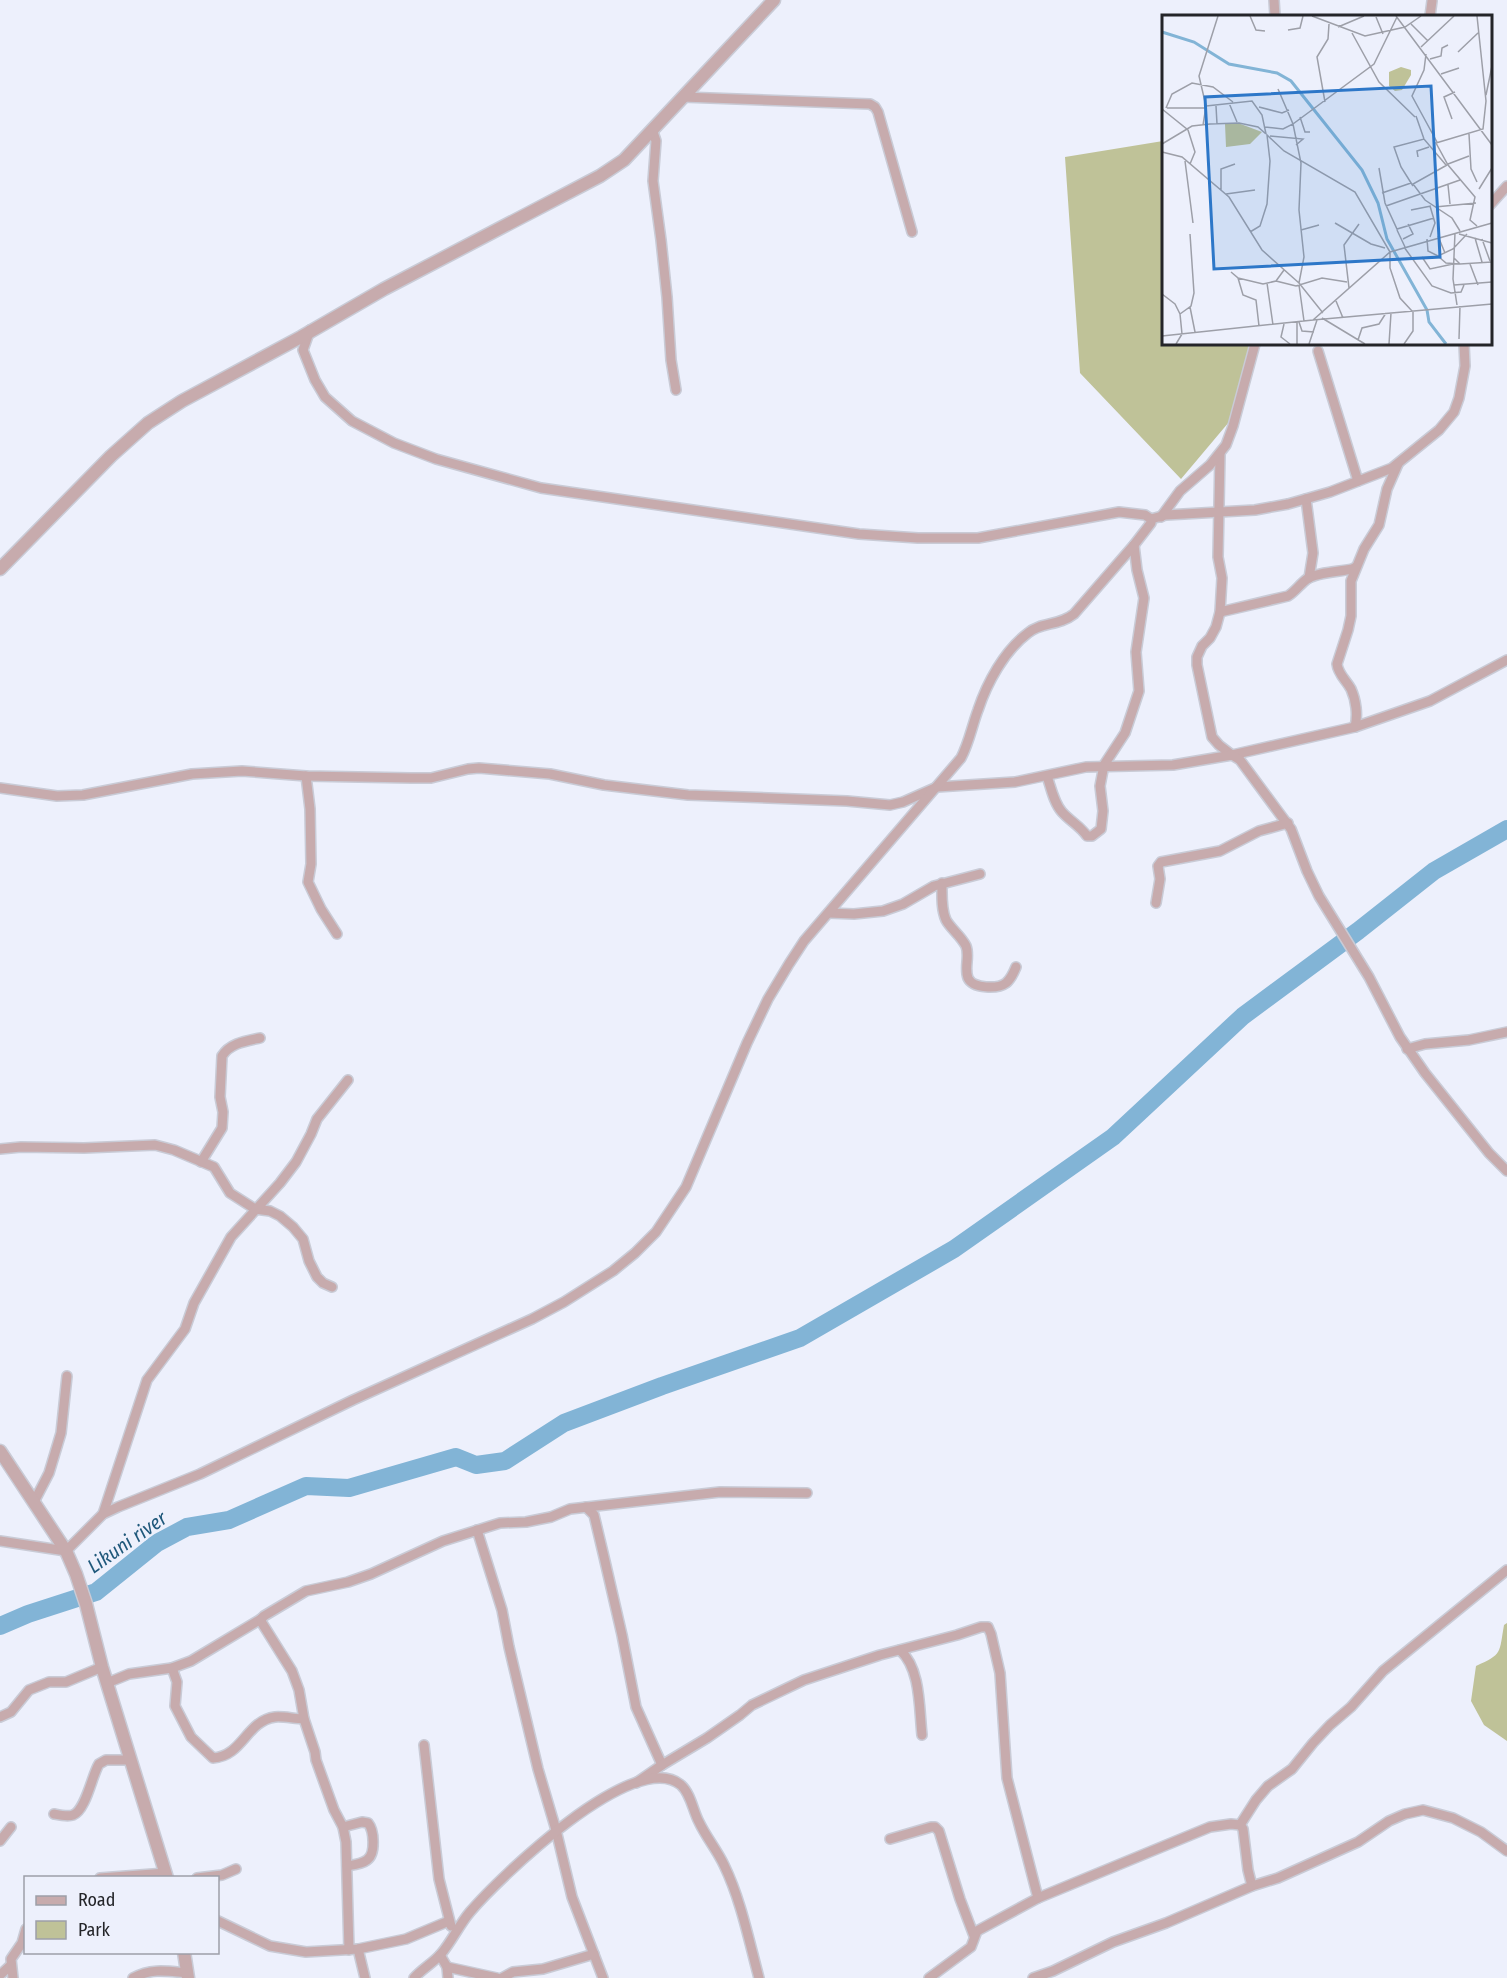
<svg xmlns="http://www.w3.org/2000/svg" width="1507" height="1978" font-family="'Fira Sans Condensed',sans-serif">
	<rect width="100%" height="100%" fill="#edf0fc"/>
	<g fill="#bfc298">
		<polygon points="1163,141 1164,344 1250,344 1229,422 1181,479 1080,373 1065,157"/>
		<path d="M1507 1623V1741L1484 1725 1471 1701 1476 1666C1503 1654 1499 1653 1504 1625Z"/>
	</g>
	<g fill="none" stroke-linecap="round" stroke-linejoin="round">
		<polyline stroke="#82b4d6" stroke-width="18" points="0,1626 28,1614 96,1592 157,1543 187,1527 229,1520 306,1486 349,1488 456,1457 476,1465 505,1461 564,1423 662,1386 800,1338 954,1249 1113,1137 1243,1016 1358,931 1434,871 1507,829"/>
		<defs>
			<g id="minor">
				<polyline points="1274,0 1275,16"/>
				<polyline points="1430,16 1432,1"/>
				<polyline points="683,97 870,104 875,107 878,112 912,232"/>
				<polyline points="652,129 656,141 653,181 661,240 667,297 671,360 676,390"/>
				<polyline points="1490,205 1507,186"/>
				<polyline points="1318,351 1358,481"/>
				<polyline points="1220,454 1218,557 1222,578 1220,612 1216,627 1210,638 1202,646 1197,657 1197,665 1212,737 1219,745 1232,755 1355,727 1381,718 1430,701 1507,660"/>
				<polyline points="1306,499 1313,553 1309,578"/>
				<polyline points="1161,517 1180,491 1210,465 1226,445 1233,426 1255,344"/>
				<polyline points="1151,519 1166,515 1255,510 1288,504 1330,492 1392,468 1439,430 1454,412 1459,398 1465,366 1464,344"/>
				<path d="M1220 612 1288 596C1296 591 1300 584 1307 579 1318 572 1338 572 1352 569L1356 567"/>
				<path d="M1355 727C1358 715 1356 700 1351 689 1346 680 1338 674 1337 664L1348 630 1351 616V581L1364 549 1379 525 1387 489 1398 464"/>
				<polyline points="306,776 310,809 311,864 308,882 321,909 337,934"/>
				<path d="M1047 776C1051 788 1054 803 1062 812 1071 822 1079 825 1087 836H1092L1101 829 1103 811 1100 786 1104 765 1125 733 1139 691 1136 652 1144 598 1137 570 1134 545"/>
				<polyline points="0,788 57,796 83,795 192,774 242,771 306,776 411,778 431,778 468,769 479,768 550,774 604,785 688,795 847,801 890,805 903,802 937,787 1015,782 1086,767 1173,765 1232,755 1240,760 1291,829 1307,871 1319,896 1369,977 1400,1037 1425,1073 1489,1153 1507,1171"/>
				<path d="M942 883C942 894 941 909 946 920 951 929 961 936 966 946 970 956 964 968 968 978 973 989 998 989 1006 983 1011 979 1014 972 1016 967"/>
				<polyline points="1156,903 1160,879 1158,866 1161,862 1220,851 1259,831 1288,823"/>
				<polyline points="829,913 854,914 883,911 903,904 934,886 980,874"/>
				<polyline points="1407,1049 1425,1044 1469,1040 1507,1032"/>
				<polyline points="0,1149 21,1147 84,1148 155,1145 174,1150 214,1167 230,1193 255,1209 270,1211 280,1216 293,1227 303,1239 309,1261 317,1277 323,1283 332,1287"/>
				<path d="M201 1162 222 1128 223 1112 220 1097 222 1056C230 1043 246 1041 260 1038"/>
				<polyline points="34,1502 49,1473 61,1433 67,1376"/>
				<polyline points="586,1507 594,1515 604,1557 622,1635 636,1707 662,1765"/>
				<polyline points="103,1514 147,1380 185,1329 194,1303 231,1237 280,1183 296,1162 311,1134 317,1119 348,1080"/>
				<polyline points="477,1530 502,1610 509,1647 538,1769 556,1830 572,1897 603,1978"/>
				<path d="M0 1541 66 1551 103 1514 118 1507 200 1474 353 1400 532 1319 564 1302 613 1271 635 1253 656 1232 686 1187 747 1043 768 999 789 964 804 941 961 758C969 743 972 726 978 710 987 683 1004 651 1028 633 1041 622 1059 626 1074 614L1134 545 1151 523V519L1145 515 1119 512 978 538H918L859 534 541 488 436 459 394 443 352 421 325 397 315 380 303 350 310 330"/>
				<path d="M900 1650C921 1669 919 1708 922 1735"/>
				<path d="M172 1668 177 1682 175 1706 191 1737 213 1758C243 1756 246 1721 275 1717 283 1716 295 1719 304 1719"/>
				<polyline points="107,1683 129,1674 172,1668 191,1661 261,1619"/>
				<polyline points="0,1717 11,1712 29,1690 49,1682 66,1682 102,1667"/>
				<polyline points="424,1745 439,1879 451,1926"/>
				<polyline points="636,1783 662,1765 707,1738 740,1715 752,1705 804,1680 880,1655 957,1635 981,1627 988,1627 991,1634 1000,1673 1007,1778 1038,1898 977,1931 971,1947 929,1978"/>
				<path d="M54 1814C59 1815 68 1817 73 1815 86 1810 92 1775 99 1764L106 1760H131"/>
				<polyline points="1240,1825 1256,1800 1268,1786 1292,1769 1313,1743 1330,1725 1351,1707 1383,1671 1507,1570"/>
				<path d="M343 1827 362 1822 368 1823C374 1830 376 1854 367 1860 362 1864 353 1865 347 1866"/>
				<polyline points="890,1839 931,1827 935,1827 939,1831 960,1899 974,1936"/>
				<polyline points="0,1841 11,1827"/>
				<polyline points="100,1878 166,1873"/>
				<polyline points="197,1878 222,1875 236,1869"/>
				<polyline points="1038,1898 1210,1827 1231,1824 1240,1825 1243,1829 1248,1870 1252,1886"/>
				<polyline points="218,1921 270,1946 306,1952 358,1949 406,1939 449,1921"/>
				<polyline points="358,1949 365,1978"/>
				<polyline points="349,1950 346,1842 343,1827 334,1810 316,1760 315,1752 304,1719 299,1690 292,1671 262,1623 261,1619 264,1616 306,1591 348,1582 371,1574 443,1541 500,1523 526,1522 551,1517 570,1509 720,1492 807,1493"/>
				<polyline points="440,1955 447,1967 448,1978"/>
				<polyline points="447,1967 497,1978"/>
				<polyline points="0,1975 11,1965"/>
				<polyline points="13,1978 11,1959 22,1943 26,1929"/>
				<path d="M133 1978C151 1968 167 1971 187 1973"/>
				<path d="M414 1978C422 1969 433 1963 441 1954 452 1941 459 1925 470 1912 498 1879 635 1746 681 1785 691 1794 693 1811 699 1822 706 1837 717 1850 724 1865 741 1900 749 1941 759 1978"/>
				<polyline points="502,1978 513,1972 543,1969 594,1954"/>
				<polyline points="1033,1978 1053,1971 1113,1942 1166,1923 1252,1886 1278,1878 1358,1842 1389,1821 1405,1814 1423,1810 1453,1818 1481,1832 1507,1851"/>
			</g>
			<g id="tertiary">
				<polyline points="0,569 111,456 148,423 182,401 301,337 384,289 600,176 624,160 774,0"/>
				<polyline points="0,1451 66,1551 76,1574 86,1604 102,1667 167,1878"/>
				<polyline points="184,1952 188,1978"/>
			</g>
		</defs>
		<use href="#minor" stroke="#c9cbd6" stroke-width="12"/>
		<use href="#tertiary" stroke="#c9cbd6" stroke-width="15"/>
		<use href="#minor" stroke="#c7abad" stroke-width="9"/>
		<use href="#tertiary" stroke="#c7abad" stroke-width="12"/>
	</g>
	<g text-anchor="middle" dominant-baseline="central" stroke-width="4.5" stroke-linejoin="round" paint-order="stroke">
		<g font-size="20" font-style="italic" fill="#1f587b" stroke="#edf0fc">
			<text transform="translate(127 1542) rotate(-35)">Likuni river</text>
		</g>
	</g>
	<g transform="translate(1162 15)">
		<rect width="330" height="330" fill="#edf0fc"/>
		<path d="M239 52 249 55V60L240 75 233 76 227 71V57ZM76 108 100 117 88 129 64 132 63 109Z" fill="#bfc298"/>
		<path fill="none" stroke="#82b4d6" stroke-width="3" d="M0 17 32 27 67 49 115 58 129 66 200 155 216 188 225 224 265 295 267 307 284 329"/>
		<path fill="none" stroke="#9d9fa8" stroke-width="1.5" d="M88 1 94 15 103 16M150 1 203 21 243 12 259 1M234 1 330 130M214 2 221 19M249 9 266 26M176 12 202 1M126 15 138 13 141 1M190 18 217 67 253 102M259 32 292 1M296 37 317 17M264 39 262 55 250 81 275 127M268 44 279 41 280 33 286 30M279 59 297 53M324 80 330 51M163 87 155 42 166 24 167 9M67 88 75 107M44 91 90 86 100 100 104 119M54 91 55 109M97 92 120 98 127 95M4 93 10 79 30 68 51 72 71 87M5 93H43M0 94 26 115 33 137 28 149M254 101 262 124M138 102 143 117H148M290 104 282 82 293 77M41 110 44 91 37 61 56 1M103 112 121 114 131 109 116 74M307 119 309 154 315 167M108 121 141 124 134 130M0 129 30 111 48 109 77 108 96 112 104 119M0 137 20 142 67 182 100 235 137 268 161 298M256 142 255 136 267 132M23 146 31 208M286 149 307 141M285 150 251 169 263 185 290 203 298 216M217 153 223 188 235 214 272 203M286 170 288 189M251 171 239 152 232 132 262 124 284 150M317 174 330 153M59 175V154L73 149M220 178 249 168M64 179 93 175M224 191 298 165M273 192 314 188M249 195 269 191M173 208 209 229 223 233M315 211 308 205 313 182 286 150 274 128 321 114 324 86 315 1M139 215 157 210M235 215 243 232M88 217 98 211 105 189 108 146 105 120 122 136 193 177 228 237V253L238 283 250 296M293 218 291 264 295 290M297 219 330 228M276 221 283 238M268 222 273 208 268 191M313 223 320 247M241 224 251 219 246 209M265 224 266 236 276 241 291 234 305 219M320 224 328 246M242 232 270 271 289 278 299 277 302 270M260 242 268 254 291 249M277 242 284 248 298 249M292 243 298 249 330 247M308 249 316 270M69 257 76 263 81 280 94 285 97 311M76 263 101 269 114 266 122 255M114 266 134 271 160 263 185 267M105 268 111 310M137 268 142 242 137 195 139 148 131 109 212 49 235 2M137 270 142 306M292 270 330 267M187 273 182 230 197 209M0 279 13 289 18 299 20 319 14 329M174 286 181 303M28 292 33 317M18 299 29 291 32 278 28 219M160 303 203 329M151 305 330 289M137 307 140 316 152 317M122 309 119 322 128 329M0 321 151 305 228 237 330 208M297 324 298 291M196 325 200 313 217 309 224 298M135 329V307M147 329 155 305M227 329 229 298M242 329 251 316V296"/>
		<path fill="#2d77c8" fill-opacity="0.15" stroke="#2d77c8" stroke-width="3" d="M269 71 278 242 52 254 43 82Z"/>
		<rect width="330" height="330" fill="none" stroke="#242529" stroke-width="3"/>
	</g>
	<rect x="24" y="1876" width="195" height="78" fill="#edf0fc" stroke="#9d9fa8" stroke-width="1.5"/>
	<rect x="36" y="1896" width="30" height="9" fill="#c7abad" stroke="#9d9fa8" stroke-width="1.5"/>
	<text x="78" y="1906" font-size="18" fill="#242529">Road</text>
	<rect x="36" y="1921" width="30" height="18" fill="#bfc298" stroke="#9d9fa8" stroke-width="1.5"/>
	<text x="78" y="1936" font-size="18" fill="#242529">Park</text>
</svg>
